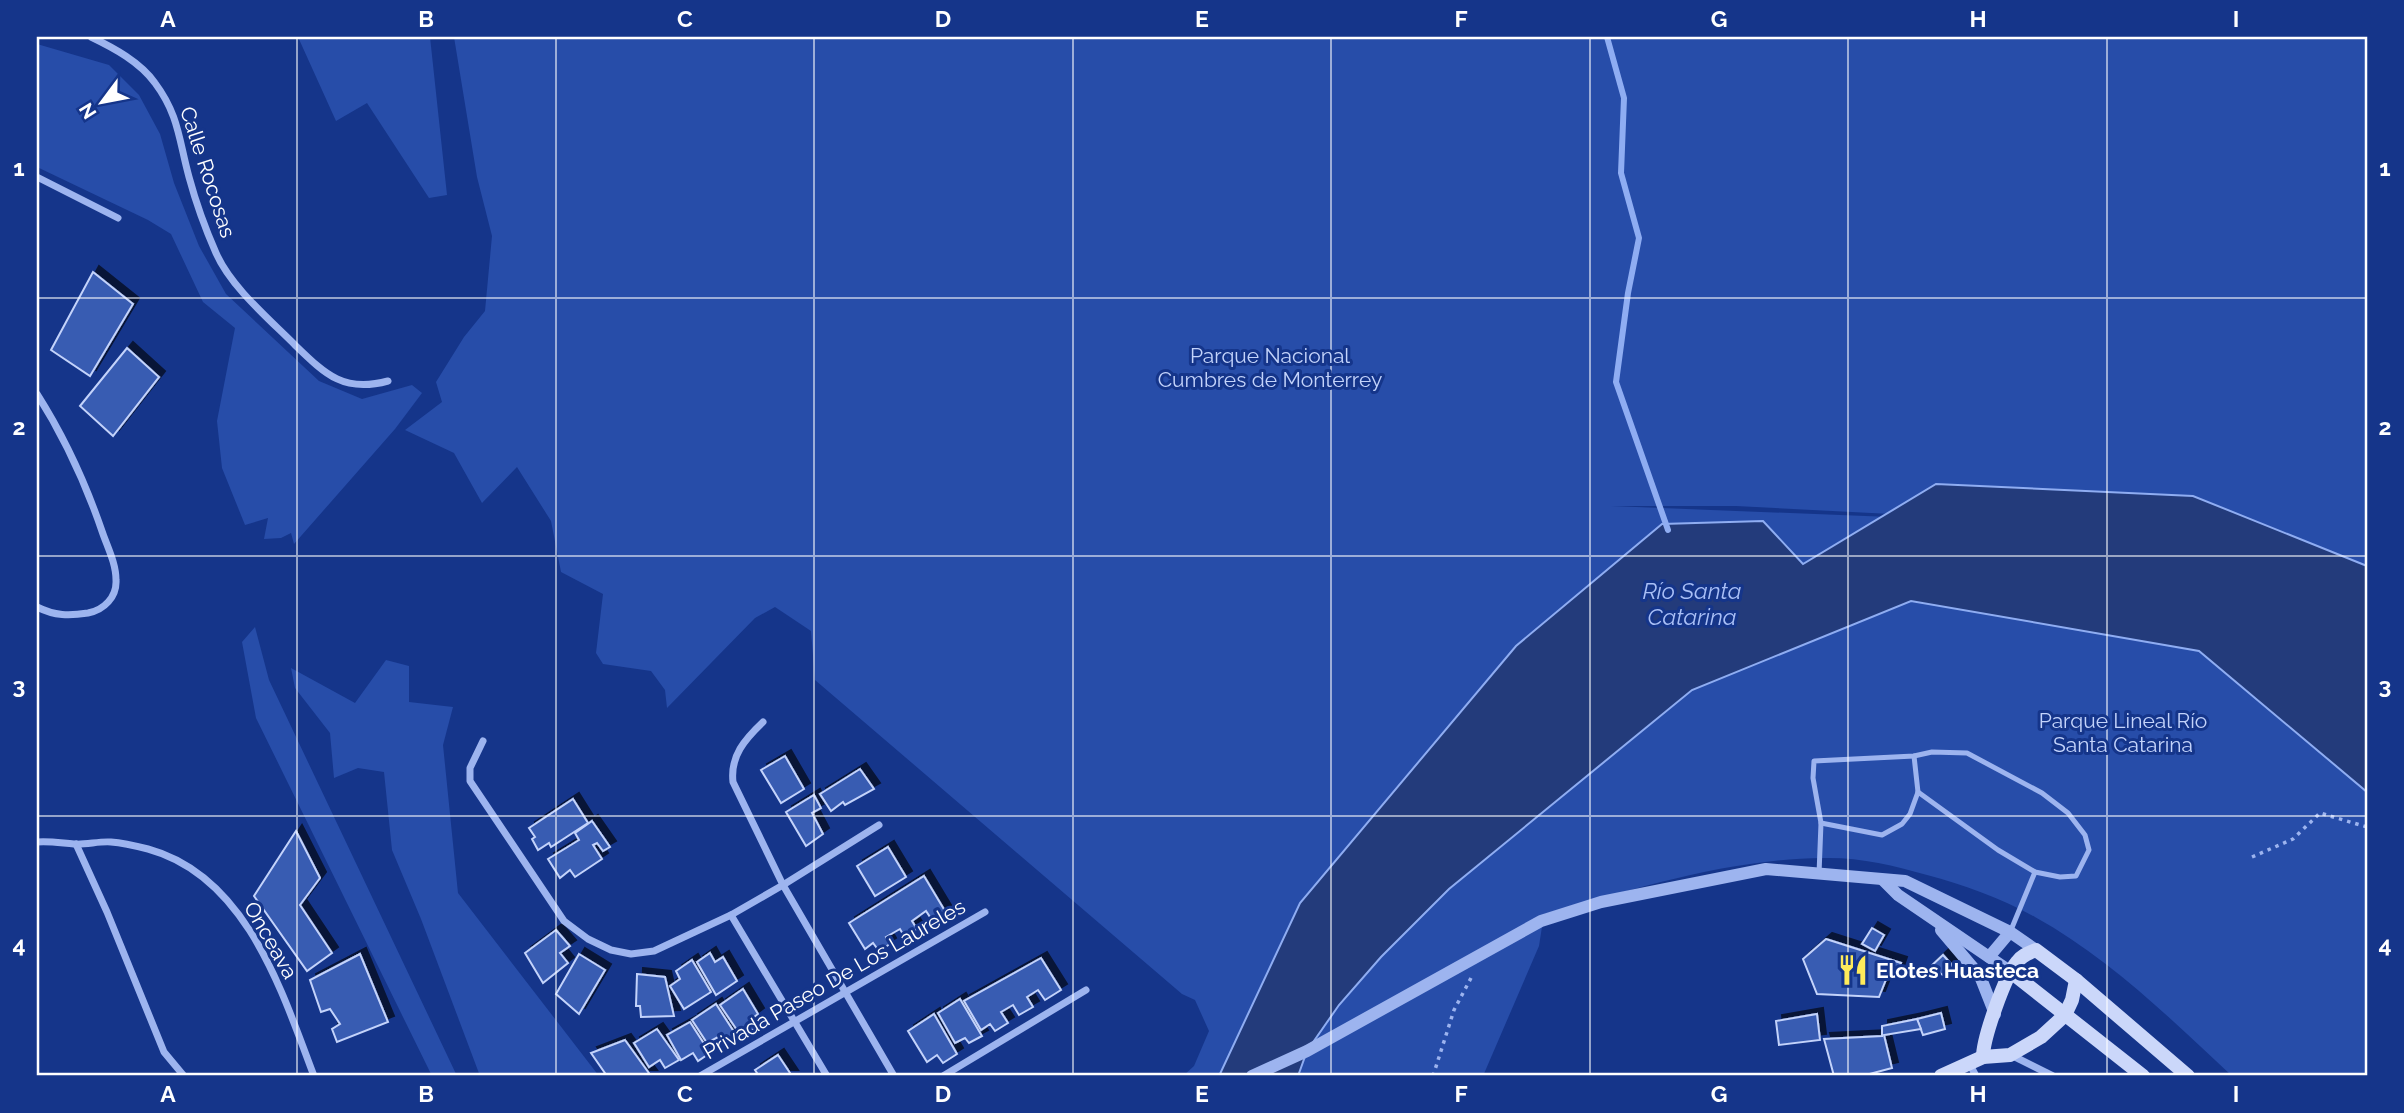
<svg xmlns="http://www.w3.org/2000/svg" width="2404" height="1113" font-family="Raleway,sans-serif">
	<defs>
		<filter id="shadow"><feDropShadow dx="6" dy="-6" stdDeviation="0" flood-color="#0009"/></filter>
	</defs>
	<rect width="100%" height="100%" fill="#15358a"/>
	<g fill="#274da9" fill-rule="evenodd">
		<polygon points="298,37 430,37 447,195 429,198 367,103 336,121"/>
		<path d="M454 37H2367V1076H2232C2171 1019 2109 958 2035 917 2001 898 1964 885 1927 875 1893 865 1858 857 1823 858 1728 859 1635 889 1544 914L1539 946 1483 1076H1183L1194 1066 1209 1031 1195 1000 1182 994 815 680 811 631 775 607 755 618 667 708 665 690 651 671 603 664 596 653 603 594 561 572 551 521 517 467 482 503 454 453 405 430 442 402 436 382 464 337 485 311 492 236 477 177ZM1611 506H1736L2090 524V525Z"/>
		<polygon points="37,44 109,65 139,95 160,134 174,183 199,246 226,294 319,381 362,399 412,385 422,393 395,429 294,544 291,533 281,538 264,539 268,518 245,525 222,468 217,421 235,328 203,302 171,234 148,220 37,167"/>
		<polygon points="255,627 269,680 457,1076 432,1076 256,718 242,642"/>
		<polygon points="386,660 409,666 409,702 453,707 443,745 458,893 599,1076 480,1076 421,919 392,850 384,772 358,768 334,778 330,733 295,688 291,668 355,703"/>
	</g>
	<polygon fill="#233b7b" stroke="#8fadf2" stroke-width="2" points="1936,484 2193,496 2367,566 2367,792 2199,651 1911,601 1692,690 1449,889 1381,957 1339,1005 1307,1051 1298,1076 1219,1076 1300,903 1516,646 1662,524 1763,521 1803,564"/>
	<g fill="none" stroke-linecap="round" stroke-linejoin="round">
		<polyline stroke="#8fadf2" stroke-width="6" points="1607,37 1624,98 1621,173 1639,238 1628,293 1616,382 1668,530"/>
	</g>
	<g fill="#395bb2" stroke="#c3d3fb" stroke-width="2" filter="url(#shadow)">
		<polygon points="93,272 133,304 90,376 51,350"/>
		<polygon points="127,348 159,377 113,436 80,406"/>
		<polygon points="785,756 804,789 781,803 761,770"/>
		<polygon points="860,769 874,789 845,805 843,802 831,811 820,794"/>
		<polygon points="814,795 821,808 812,813 823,834 806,846 786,812"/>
		<polygon points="573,799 588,823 551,847 549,843 538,850 532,839 535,837 529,828"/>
		<polygon points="592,821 610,847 603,851 597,843 593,845 602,859 575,877 570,870 560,878 548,859 579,840 575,833"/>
		<polygon points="296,831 320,878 300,905 332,953 307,971 254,896"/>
		<polygon points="888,847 906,877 875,896 857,866"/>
		<polygon points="924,876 945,911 932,920 926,911 912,921 917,929 904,936 900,929 886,937 890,944 879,951 873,943 865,949 849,923"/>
		<polygon points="1872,928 1884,935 1875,951 1862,944"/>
		<polygon points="556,930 570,946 560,953 568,963 543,983 525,953"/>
		<polygon points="1826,939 1901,963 1896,978 1887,977 1879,997 1817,994 1803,959"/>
		<polygon points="710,953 715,962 723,957 737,981 716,995 697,962"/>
		<polygon points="360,954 388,1022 337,1042 332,1029 340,1024 330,1009 321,1012 310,980"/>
		<polygon points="579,954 605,970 579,1014 556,994"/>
		<polygon points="1943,955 1953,966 1943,975 1930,967"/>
		<polygon points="1041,958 1061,990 1045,1000 1038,990 1027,997 1033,1007 1019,1015 1013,1005 1001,1012 1008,1023 995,1031 990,1024 981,1030 964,1001"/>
		<polygon points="692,960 711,992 684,1009 670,986 680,979 676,971"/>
		<polygon points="637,974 665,977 674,1016 641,1017 640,1006 636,1006"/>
		<polygon points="743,989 758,1014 750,1020 755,1029 741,1036 720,1005"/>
		<polygon points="960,999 982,1036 969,1043 965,1038 955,1043 938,1013"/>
		<polygon points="716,1004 738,1038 725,1046 718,1037 707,1043 692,1020"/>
		<polygon points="1941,1013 1945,1029 1923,1035 1917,1019"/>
		<polygon points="934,1014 957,1054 943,1063 937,1055 927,1062 908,1031"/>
		<polygon points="1817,1014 1820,1040 1779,1045 1776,1021"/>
		<polygon points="1917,1019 1921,1029 1884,1035 1892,1068 1862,1076 1834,1076 1824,1039 1882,1036 1882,1026"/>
		<polygon points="690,1022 710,1053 698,1061 693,1053 681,1060 667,1035"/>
		<polygon points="657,1029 679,1060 665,1068 660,1060 649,1067 634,1043"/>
		<polygon points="625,1040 651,1076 607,1076 591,1053"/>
		<polygon points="778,1055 792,1076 759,1076 755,1070"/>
	</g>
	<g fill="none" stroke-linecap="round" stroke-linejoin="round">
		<g stroke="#9db4ef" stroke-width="3.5" stroke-dasharray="3.5 5" stroke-linecap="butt">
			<polyline points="2252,857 2293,839 2320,813 2367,827"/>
			<polyline points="1433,1076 1454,1010 1471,978"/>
		</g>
		<g stroke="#9db4ef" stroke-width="5">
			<polyline points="1821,823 1882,835 1902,824 1910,814 1918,792 1914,756"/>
			<polyline points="1819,874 1821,823 1813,778 1814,761 1914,756 1932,752 1967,753 2042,793 2068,813 2085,835 2089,850 2076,876 2060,877 2035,872 1998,850 1918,792"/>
			<polyline points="2011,930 2035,872"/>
		</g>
		<g stroke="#9db4ef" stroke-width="7">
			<path d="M91 37C114 48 140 62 155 83 179 115 179 141 189 177 196 203 205 228 216 253 231 287 269 319 295 345 326 375 344 393 388 381"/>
			<polyline points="37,177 118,218"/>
			<path d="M37 394C65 438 86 484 103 534 108 548 116 564 116 580 117 597 104 610 88 613 69 616 55 616 37 607"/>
			<path d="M483 741 470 768V781L564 921 588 939 611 950 631 954 654 951 731 915 783 885 733 782C730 756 745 739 763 722"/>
			<polyline points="879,825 783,885 894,1076"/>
			<path d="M37 842C50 841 61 843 74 844 86 845 99 841 111 842 123 843 136 846 148 849 247 876 282 992 314 1076"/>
			<polyline points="76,844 107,912 164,1052 184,1076"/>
			<polyline points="731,915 827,1076"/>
			<polyline points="2011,1055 2053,1076"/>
			<polyline points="1969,1063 1976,1076"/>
			<polyline points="700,1076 985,912"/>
			<polyline points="943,1076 1086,990"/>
		</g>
		<g stroke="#9db4ef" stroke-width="12">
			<polyline points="1883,880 1898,895 2011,972"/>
			<polyline points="1941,930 1980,976 1995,1014"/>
			<polyline points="1989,957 2010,932"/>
			<polyline points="1252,1076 1307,1051 1541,921 1601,902 1766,869 1905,881 2010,932 2036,950"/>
		</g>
		<g stroke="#cbd7fa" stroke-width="14">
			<polyline points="2011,972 2143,1076"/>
			<path d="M1983 1057C1983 1038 2005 976 2017 962 2022 955 2029 953 2036 950L2076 980 2188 1076"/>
			<polyline points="1941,1076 1983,1057 2010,1055 2041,1037 2065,1015 2072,1000 2076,980"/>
		</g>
	</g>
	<path fill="none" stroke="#fff" stroke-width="2" stroke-opacity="0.55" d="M297 37V1076M556 37V1076M814 37V1076M1073 37V1076M1331 37V1076M1590 37V1076M1848 37V1076M2107 37V1076M37 298H2367M37 556H2367M37 816H2367"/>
	<defs>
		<symbol id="restaurant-bare" viewBox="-9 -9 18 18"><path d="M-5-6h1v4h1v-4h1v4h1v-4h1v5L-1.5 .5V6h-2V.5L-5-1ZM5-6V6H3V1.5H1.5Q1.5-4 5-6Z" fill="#ffeb5b" stroke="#15358a" stroke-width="2.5" paint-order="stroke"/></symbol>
	</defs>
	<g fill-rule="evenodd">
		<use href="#restaurant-bare" x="1831" y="948" width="44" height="44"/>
	</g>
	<g text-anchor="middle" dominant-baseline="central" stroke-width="6" stroke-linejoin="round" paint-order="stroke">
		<g font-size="21" fill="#fff" stroke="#15358a">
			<text transform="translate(208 172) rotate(72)">Calle Rocosas</text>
			<text transform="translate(271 940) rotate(60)">Onceava</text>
			<text transform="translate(834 979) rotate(-30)">Privada Paseo De Los Laureles</text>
		</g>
		<g font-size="21" fill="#c3d3fb" stroke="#15358a">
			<text x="1270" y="355">Parque Nacional<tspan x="1270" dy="24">Cumbres de Monterrey</tspan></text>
			<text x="2123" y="720">Parque Lineal Río<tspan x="2123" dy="24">Santa Catarina</tspan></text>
		</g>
		<g font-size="21" font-weight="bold" fill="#fff" stroke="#15358a" text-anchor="start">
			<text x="1876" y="970">Elotes Huasteca</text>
		</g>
		<g font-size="23" font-style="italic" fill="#a9bff6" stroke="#15358a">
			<text x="1692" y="590">Río Santa<tspan x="1692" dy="26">Catarina</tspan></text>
		</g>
	</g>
	<rect width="2404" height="1113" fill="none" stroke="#15358a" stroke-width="77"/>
	<g transform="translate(102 102) rotate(238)" stroke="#15358a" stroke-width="5" paint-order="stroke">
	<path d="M0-5L12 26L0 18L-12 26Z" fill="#ffffff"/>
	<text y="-10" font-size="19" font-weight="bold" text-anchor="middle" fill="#ffffff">N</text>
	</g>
	<rect x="38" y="38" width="2328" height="1036" fill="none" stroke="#fff" stroke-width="2.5"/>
	<g font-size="23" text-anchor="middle" font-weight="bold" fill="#fff">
		<text x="168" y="27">A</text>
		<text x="426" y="27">B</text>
		<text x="685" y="27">C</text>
		<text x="943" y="27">D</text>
		<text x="1202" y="27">E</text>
		<text x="1461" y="27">F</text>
		<text x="1719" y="27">G</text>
		<text x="1978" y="27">H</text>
		<text x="2236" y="27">I</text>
		<text x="19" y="176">1</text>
		<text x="2385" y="176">1</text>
		<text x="19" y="435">2</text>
		<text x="2385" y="435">2</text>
		<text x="19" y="694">3</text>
		<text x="2385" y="694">3</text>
		<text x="19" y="953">4</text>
		<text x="2385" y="953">4</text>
		<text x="168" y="1102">A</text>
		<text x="426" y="1102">B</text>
		<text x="685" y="1102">C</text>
		<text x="943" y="1102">D</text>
		<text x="1202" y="1102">E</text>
		<text x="1461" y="1102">F</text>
		<text x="1719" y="1102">G</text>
		<text x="1978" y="1102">H</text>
		<text x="2236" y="1102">I</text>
	</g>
</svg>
